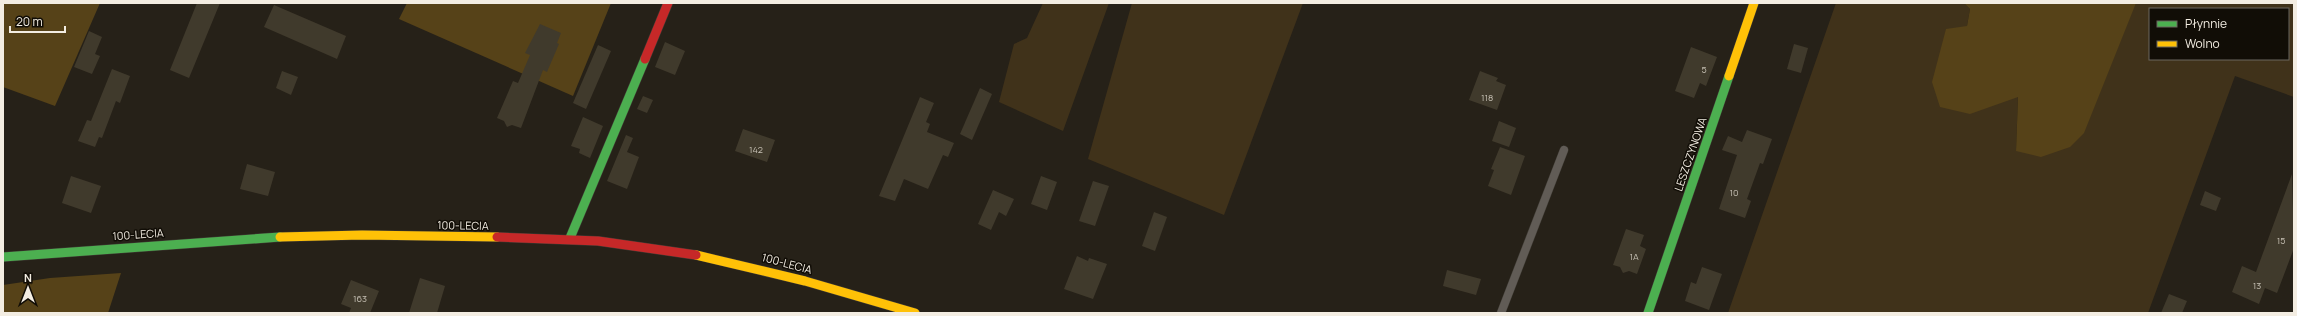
<svg xmlns="http://www.w3.org/2000/svg" width="2297" height="316" font-family="Manrope,sans-serif">
	<rect width="100%" height="100%" fill="#262118"/>
	<g fill="#40321a" fill-rule="evenodd">
		<polygon points="1043,3 1109,3 1063,131 999,102 1014,44 1027,38"/>
		<polygon points="1132,3 1303,3 1224,215 1088,159"/>
		<path d="M1836 3H1964L1970 9 1967 26 1970 113 2018 96 2016 151 2136 3H2294V97L2235 76 2148 313H1728ZM2150 9H2288V59H2150Z"/>
	</g>
	<g fill="#564218">
		<polygon points="3,3 100,3 55,106 3,87"/>
		<polygon points="407,3 611,3 573,96 399,19"/>
		<polygon points="1964,3 2136,3 2084,133 2070,147 2041,157 2016,151 2018,97 1970,114 1940,107 1932,82 1946,29 1967,26 1970,9"/>
		<polygon points="121,273 108,313 3,313 3,285 50,278"/>
	</g>
	<g fill="#403a2c">
		<polygon points="197,3 220,3 189,78 170,70"/>
		<polygon points="274,5 346,36 337,59 264,27"/>
		<polygon points="540,24 561,33 557,43 559,44 547,72 543,70 521,128 512,125 507,127 504,121 497,118 513,81 518,83 530,55 525,53"/>
		<polygon points="89,31 102,37 95,54 100,56 92,74 74,67"/>
		<polygon points="665,42 685,51 675,75 655,67"/>
		<polygon points="1794,44 1808,48 1801,73 1787,69"/>
		<polygon points="598,45 611,51 586,109 573,103"/>
		<polygon points="1691,47 1717,57 1706,86 1700,83 1694,98 1675,91"/>
		<polygon points="112,69 130,76 120,103 116,101 102,138 99,137 95,147 78,141 87,120 91,121"/>
		<polygon points="282,71 298,77 291,95 276,88"/>
		<polygon points="1480,71 1498,78 1496,81 1506,85 1497,110 1469,100"/>
		<polygon points="980,88 992,94 972,140 960,134"/>
		<polygon points="643,96 653,100 647,113 637,109"/>
		<polygon points="920,97 934,103 926,122 930,124 927,132 954,143 948,157 943,155 928,189 904,179 895,201 879,196"/>
		<polygon points="583,117 603,126 590,158 579,153 580,149 571,146"/>
		<polygon points="1499,121 1516,128 1509,147 1492,141"/>
		<polygon points="743,129 775,140 767,162 735,151"/>
		<polygon points="1747,130 1772,139 1763,164 1760,163 1747,199 1751,201 1745,218 1719,209 1737,155 1722,150 1728,136 1742,142"/>
		<polygon points="626,135 633,138 627,152 639,157 627,189 607,181"/>
		<polygon points="1500,147 1525,156 1511,195 1488,186 1494,170 1491,169"/>
		<polygon points="247,164 275,172 268,196 240,189"/>
		<polygon points="2292,174 2294,248 2277,293 2265,288 2259,304 2232,292 2242,266 2256,272"/>
		<polygon points="71,176 101,186 91,213 62,203"/>
		<polygon points="1041,176 1057,182 1047,210 1031,204"/>
		<polygon points="1093,181 1109,186 1095,226 1079,221"/>
		<polygon points="993,190 1014,199 1006,216 999,212 991,230 978,224"/>
		<polygon points="2205,191 2221,198 2216,211 2200,205"/>
		<polygon points="1154,212 1167,217 1155,251 1142,246"/>
		<polygon points="1626,229 1644,235 1640,246 1646,249 1637,274 1629,271 1623,273 1620,267 1613,265"/>
		<polygon points="1077,256 1088,261 1089,258 1107,264 1093,299 1064,289"/>
		<polygon points="1702,267 1722,274 1709,310 1685,301 1691,282 1696,284"/>
		<polygon points="1447,270 1481,279 1476,295 1443,286"/>
		<polygon points="420,278 445,286 437,313 409,313"/>
		<polygon points="351,280 379,291 370,313 349,313 351,308 341,304"/>
		<polygon points="2169,294 2187,301 2182,313 2161,313"/>
	</g>
	<g fill="none" stroke-linecap="round" stroke-linejoin="round">
		<defs>
			<polyline id="lane" points="1501,313 1564,150"/>
			<g id="fast">
				<polyline points="570,238 645,59"/>
				<polyline points="3,257 280,237"/>
				<polyline points="1648,313 1729,76"/>
			</g>
			<g id="slow">
				<polyline points="1729,76 1754,3"/>
				<polyline points="280,237 362,235 497,237"/>
				<polyline points="696,255 805,281 915,313"/>
			</g>
			<g id="jam">
				<polyline points="645,59 668,3"/>
				<polyline points="497,237 598,241 696,255"/>
			</g>
		</defs>
		<use href="#lane" stroke="#403c35" stroke-width="9"/>
		<use href="#fast" stroke="#403c35" stroke-width="10"/>
		<use href="#slow" stroke="#403c35" stroke-width="10"/>
		<use href="#jam" stroke="#403c35" stroke-width="10"/>
		<use href="#lane" stroke="#615c56" stroke-width="8"/>
		<use href="#fast" stroke="#4caf50" stroke-width="9"/>
		<use href="#slow" stroke="#ffc107" stroke-width="9"/>
		<use href="#jam" stroke="#c62828" stroke-width="9"/>
	</g>
	<g text-anchor="middle" dominant-baseline="central" stroke-width="3" stroke-linejoin="round" paint-order="stroke">
		<g font-size="9" fill="#c6c0b4">
			<text x="1704" y="69">5</text>
			<text x="1487" y="97">118</text>
			<text x="756" y="149">142</text>
			<text x="1734" y="192">10</text>
			<text x="2281" y="240">15</text>
			<text x="1634" y="256">1A</text>
			<text x="2257" y="285">13</text>
			<text x="360" y="298">163</text>
		</g>
		<g font-size="11" fill="#f3ede2" stroke="#110d06">
			<text transform="translate(1690 154) rotate(-71)">LESZCZYNOWA</text>
			<text transform="translate(463 225) rotate(1)">100-LECIA</text>
			<text transform="translate(138 234) rotate(-4)">100-LECIA</text>
			<text transform="translate(787 263) rotate(15)">100-LECIA</text>
		</g>
	</g>
	<rect width="2297" height="316" fill="none" stroke="#f3ede2" stroke-width="8"/>
	<rect x="2149" y="8" width="140" height="52" fill="#110d06" stroke="#6b675e"/>
	<rect x="2157" y="21" width="20" height="6" fill="#4caf50" stroke="#6b675e"/>
	<text x="2185" y="28" font-size="12" fill="#f3ede2">Płynnie</text>
	<rect x="2157" y="41" width="20" height="6" fill="#ffc107" stroke="#6b675e"/>
	<text x="2185" y="48" font-size="12" fill="#f3ede2">Wolno</text>
	<g transform="translate(28 288)" stroke="#110d06" stroke-width="3" paint-order="stroke">
	<path d="M0-3L7 15L0 10L-7 15Z" fill="#f3ede2"/>
	<text y="-6" font-size="11" font-weight="bold" text-anchor="middle" fill="#f3ede2">N</text>
	</g>
	<path d="M10 26v6h55v-6" fill="none" stroke="#f3ede2" stroke-width="2"/>
	<text x="16" y="26" font-size="12" fill="#f3ede2" stroke="#110d06" stroke-width="3" paint-order="stroke">20 m</text>
</svg>
